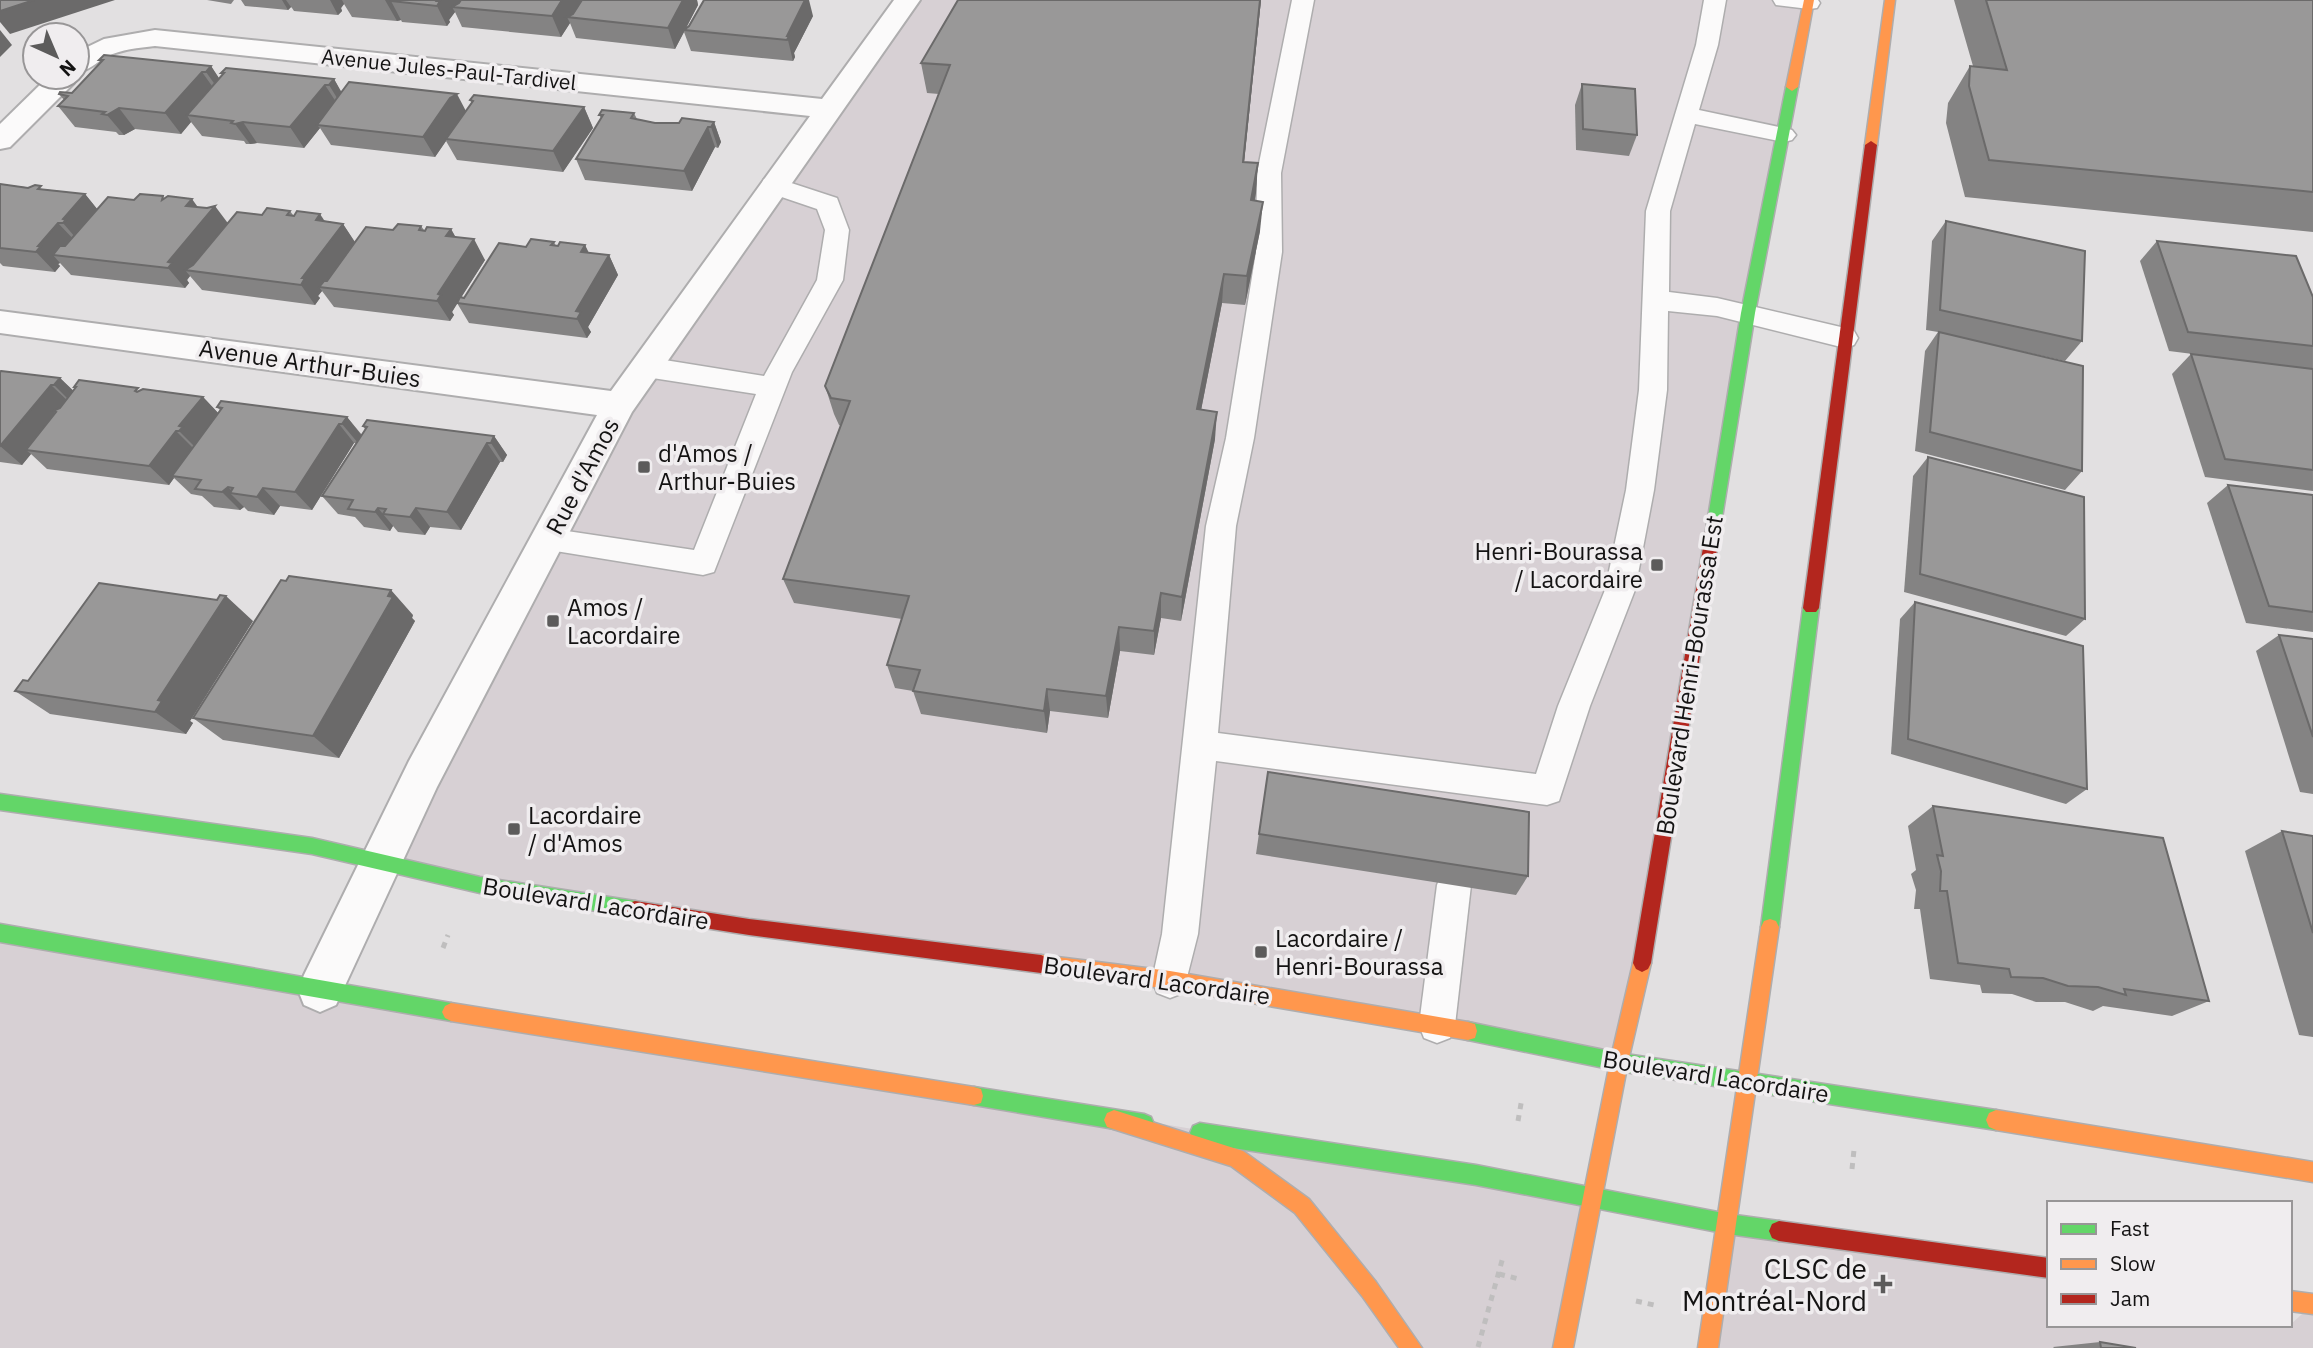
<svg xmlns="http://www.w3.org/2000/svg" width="2313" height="1348" font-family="'IBM Plex Sans',sans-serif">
	<rect width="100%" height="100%" fill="#e2e0e1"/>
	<g fill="#d7d0d4">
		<polygon points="907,0 1808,0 1619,1062 384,861 619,405"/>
		<polygon points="0,930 1594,1196 1563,1348 0,1348"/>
		<polygon points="1728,1224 2049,1268 2049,1325 2290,1325 2313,1304 2313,1348 1708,1348"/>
	</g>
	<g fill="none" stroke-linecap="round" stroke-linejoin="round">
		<defs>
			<g id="lane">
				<polygon points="1292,0 1314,0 1281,173 1282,252 1254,438 1236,526 1218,733 1536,774 1558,706 1605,590 1626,490 1639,390 1646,211 1696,45 1704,0 1726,0 1718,45 1699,110 1784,128 1792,130 1796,135 1792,140 1784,142 1695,124 1670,211 1669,292 1717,298 1845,328 1854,331 1858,338 1854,345 1845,348 1717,316 1668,311 1667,390 1654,490 1635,590 1590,706 1559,801 1547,805 1216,761 1198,934 1183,993 1170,998 1157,993 1152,980 1162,934 1206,526 1226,438 1256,252 1257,173"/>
				<polygon points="1773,0 1818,0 1820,3 1817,8 1809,9 1776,5"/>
				<polygon points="773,177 837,198 849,230 843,280 792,372 714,572 703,575 537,548 532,540 537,532 547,528 694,550 756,394 646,377 636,374 633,367 636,360 646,357 764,376 817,280 825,230 817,209 764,191 761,185 764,179"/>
				<polygon points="1454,869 1466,873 1471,885 1455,1025 1450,1038 1437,1043 1424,1038 1419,1025 1437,885 1442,873"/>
			</g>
			<g id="street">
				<path d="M894 0H920L632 412 437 787 336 1005 320 1012 304 1005 298 990 304 975 409 761 597 415 0 333V311L611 391 810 116 155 46C138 48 122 49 106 57 96 63 89 70 77 73V52L104 39 155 30 822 99Z"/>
				<polygon points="77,76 78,77 74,83 10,147 0,149 0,124 48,77"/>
			</g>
			<g id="fast">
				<polygon points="1792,83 1798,87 1755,313 1721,524 1714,530 1707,524 1741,313 1786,87"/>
				<polygon points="1811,602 1816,604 1819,608 1779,927 1776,933 1770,935 1764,933 1761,927 1803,608 1806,604"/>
				<polygon points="0,794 312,838 480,877 635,901 641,903 644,909 641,915 635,917 480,893 312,854 0,810"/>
				<polygon points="0,924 451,1003 457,1006 460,1012 457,1018 451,1021 0,942"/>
				<polygon points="1468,1022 1619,1053 1996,1110 2003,1113 2006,1120 2003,1127 1996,1130 1619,1071 1468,1040 1461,1038 1459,1031 1461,1024"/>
				<polygon points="974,1087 1144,1114 1151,1117 1154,1124 1151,1131 1144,1134 974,1105 967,1103 965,1096 967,1089"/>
				<polygon points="1200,1123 1476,1165 1728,1214 1779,1221 1786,1224 1789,1231 1786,1238 1779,1241 1728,1234 1476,1185 1200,1143 1193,1140 1190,1133 1193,1126"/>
			</g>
			<g id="slow">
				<polygon points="1804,0 1814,0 1798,87 1792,91 1786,87"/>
				<polygon points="1885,0 1895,0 1877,145 1871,149 1865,145"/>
				<polygon points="1770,919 1776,921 1779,927 1718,1348 1698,1348 1761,927 1764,921"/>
				<polygon points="1642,954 1648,957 1651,963 1628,1062 1573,1348 1553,1348 1610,1062 1633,963 1636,957"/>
				<polygon points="1041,955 1170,971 1468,1022 1475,1024 1477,1031 1475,1038 1468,1040 1170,989 1041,973 1035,970 1032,964 1035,958"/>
				<polygon points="451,1003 974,1087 981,1089 983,1096 981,1103 974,1105 451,1021 445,1018 442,1012 445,1006"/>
				<polygon points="1114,1110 1243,1151 1309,1199 1376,1282 1422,1348 1399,1348 1362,1296 1295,1213 1231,1166 1107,1127 1104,1120 1107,1113"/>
				<polygon points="1996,1110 2313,1162 2313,1182 1996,1130 1989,1127 1986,1120 1989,1113"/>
				<polygon points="2290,1291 2313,1294 2313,1314 2290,1311"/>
			</g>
			<g id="jam">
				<polygon points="1871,141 1877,145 1819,608 1816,612 1806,612 1803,608 1865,145"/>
				<polygon points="1714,518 1721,524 1651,963 1648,969 1642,972 1636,969 1633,963 1707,524"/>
				<polygon points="635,901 749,919 1041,955 1047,958 1050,964 1047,970 1041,973 749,935 635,917 629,915 626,909 629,903"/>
				<polygon points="1779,1221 2049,1258 2049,1278 1779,1241 1772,1238 1769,1231 1772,1224"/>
			</g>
		</defs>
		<use href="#lane" stroke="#aeadae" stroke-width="3"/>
		<use href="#street" stroke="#aeadae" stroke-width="4"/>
		<use href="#fast" stroke="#aeadae" stroke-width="3"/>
		<use href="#slow" stroke="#aeadae" stroke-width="3"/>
		<use href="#jam" stroke="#aeadae" stroke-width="3"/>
		<g stroke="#bfbebe" stroke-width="5" stroke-dasharray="6 6" stroke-linecap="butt">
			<polyline points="443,948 448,935"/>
			<polyline points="1518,1121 1522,1098"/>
			<polyline points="1852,1169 1854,1150"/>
			<polyline points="1499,1274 1519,1279"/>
			<polyline points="1636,1301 1654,1305"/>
			<polyline points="1478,1347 1503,1257"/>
		</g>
		<use href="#lane" fill="#fbfafa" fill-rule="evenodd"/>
		<use href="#street" fill="#fbfafa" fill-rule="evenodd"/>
		<use href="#fast" fill="#63d668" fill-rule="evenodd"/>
		<use href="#slow" fill="#ff974d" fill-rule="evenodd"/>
		<use href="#jam" fill="#b3261e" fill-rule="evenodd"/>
	</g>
	<g fill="#848383">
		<polygon points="207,0 234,0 231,4"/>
		<polygon points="241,0 697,0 698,5 686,28 813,16 794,53 795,57 793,61 691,51 684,32 675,49 576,38 570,23 561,37 462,27 455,12 449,20 450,22 447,26 402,22 401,20 397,21 352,17 344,4 341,8 342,11 338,15 294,11 292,8 291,7 288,10 245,6"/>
		<polygon points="958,0 1261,0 1244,162 1258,163 1255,200 1260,231 1245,305 1222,303 1201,410 1215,439 1181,621 1161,618 1154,655 1120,651 1108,718 1050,711 1047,733 921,714 913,691 895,688 887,665 902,619 794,603 783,579 841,426 839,425 834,414 825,386 939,94 927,93 921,63"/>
		<polygon points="1954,0 2313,0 2313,232 1965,197 1946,123 1948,103 1970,66 1973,66"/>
		<polygon points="99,60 211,66 219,79 222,75 221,73 334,79 341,92 466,111 472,103 470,100 584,107 593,128 563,172 457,160 446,141 435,157 331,145 320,128 304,148 257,143 250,144 246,144 244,141 202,136 191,122 181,134 135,129 124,135 119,135 116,132 75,127 58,106 64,100 59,94 72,93 100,62"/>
		<polygon points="1582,84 1637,135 1629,156 1576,150 1575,105"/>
		<polygon points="634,113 637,119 655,123 679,123 714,122 721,142 718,148 715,147 692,191 585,180 576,159 601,118 599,115"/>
		<polygon points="0,184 85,194 97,209 134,200 164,198 198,207 228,223 262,215 290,211 293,215 343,224 355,242 393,230 421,226 424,230 451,229 455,237 485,260 461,297 464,298 526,247 554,242 556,246 585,245 588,253 609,255 618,275 588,327 591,332 587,338 469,323 457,303 452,312 454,315 450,321 334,307 322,291 318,296 320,298 315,305 202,290 190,276 187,280 189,283 185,288 71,275 60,263 58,264 60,266 55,272 3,266 0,263"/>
		<polygon points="1946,221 2082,341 2065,361 2003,347 2082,471 2065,490 1915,451 1925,351 1938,332 1926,330 1932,241"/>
		<polygon points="2157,241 2313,297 2313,369 2169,351 2140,261"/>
		<polygon points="2191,354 2313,369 2313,491 2205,477 2172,374"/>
		<polygon points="0,372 60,378 73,391 75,389 74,387 140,391 203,397 218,413 220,410 217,407 347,417 362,435 365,429 363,426 494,436 507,455 503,462 500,462 461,530 430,527 425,535 398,532 393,526 390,531 364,527 355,517 338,514 322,496 356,443 354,443 312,510 280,506 274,515 248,511 244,507 240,510 214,507 202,496 191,494 174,478 169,485 47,469 31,454 22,465 0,462"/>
		<polygon points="1928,457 2085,619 2066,636 1904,592 1913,476"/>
		<polygon points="2228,485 2313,495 2313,632 2246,623 2207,503"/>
		<polygon points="1915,602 2087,789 2066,804 1891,754 1900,619"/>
		<polygon points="413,615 412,618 415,621 339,758 223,740 193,718"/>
		<polygon points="253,621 190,721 193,723 186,734 50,714 15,691 28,681"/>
		<polygon points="2279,635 2313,639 2313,794 2300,792 2256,651"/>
		<polygon points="1268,772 1528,876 1516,895 1256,854"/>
		<polygon points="1933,806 2209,1001 2172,1016 2103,1006 2093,1011 2065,1002 2036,1002 2012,994 1982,993 1980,985 1930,979 1920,909 1914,909 1916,890 1911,874 1916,870 1908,826"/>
		<polygon points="2282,831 2313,836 2313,1037 2299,1035 2245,851"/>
		<polygon points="2100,1342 2136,1348 2054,1348 2053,1347"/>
	</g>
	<g fill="#6b6a6a">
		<polygon points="34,0 115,0 10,34 0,22 0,11"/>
		<polygon points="282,0 286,0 291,7 288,10"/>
		<polygon points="330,0 342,0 344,4 341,8 342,11 338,15"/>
		<polygon points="385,0 395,0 391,1 401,20 397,21"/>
		<polygon points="438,0 464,0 452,7 455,12 449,20 450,22 447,26 437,6"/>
		<polygon points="562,0 584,0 573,18 567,17 570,23 561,37 552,16"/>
		<polygon points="683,0 697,0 698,5 685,30 684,30 684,32 675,49 668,28"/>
		<polygon points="805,0 809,0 813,16 794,53 795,57 793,61 787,36"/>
		<polygon points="1260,0 1261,0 1241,192 1243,162"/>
		<polygon points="0,30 12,45 0,57"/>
		<polygon points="211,66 225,87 221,93 206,72"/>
		<polygon points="202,72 217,93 187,115 191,122 181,134 165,113"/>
		<polygon points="334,79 346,100 342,106 329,85"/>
		<polygon points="325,85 338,105 317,125 320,128 304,148 290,127"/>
		<polygon points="457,94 468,115 446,139 446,141 435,157 423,137 450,98"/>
		<polygon points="584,107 593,128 563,172 553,151"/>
		<polygon points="119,108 135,129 124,135 107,115"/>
		<polygon points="243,122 257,143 250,144 235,124"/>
		<polygon points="714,122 721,142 718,148 711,127"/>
		<polygon points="708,127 715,147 692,191 684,171"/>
		<polygon points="1258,163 1256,193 1249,229 1251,200"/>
		<polygon points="85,194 102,215 81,244 63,223 63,219"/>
		<polygon points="192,199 205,217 215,206 230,226 194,271 185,270 190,276 187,280 189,283 185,288 168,268 168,262 186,206"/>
		<polygon points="1263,202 1260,231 1245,305 1247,276"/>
		<polygon points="320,214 334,235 316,220"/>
		<polygon points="58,223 77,243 53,255 60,263 58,264 60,266 55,272 36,252 38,246"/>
		<polygon points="343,224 356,244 324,288 319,287 322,291 318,296 320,298 315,305 301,285 302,278"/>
		<polygon points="451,229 463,250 446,236"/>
		<polygon points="474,239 485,260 452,312 454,315 450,321 437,301 438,294"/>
		<polygon points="585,245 595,265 581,252"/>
		<polygon points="609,255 618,275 588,327 591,332 587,338 577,319 576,311"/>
		<polygon points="1224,274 1222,303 1196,436 1197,409"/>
		<polygon points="60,378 80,397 74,405 54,385"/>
		<polygon points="51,385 71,404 56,412 53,411 60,418 26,450 31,454 22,465 0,446"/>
		<polygon points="203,397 221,416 198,450 179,431 179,426"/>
		<polygon points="1217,412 1215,439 1181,621 1182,597"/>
		<polygon points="347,417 362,436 358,443 342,424"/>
		<polygon points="339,424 354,443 312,510 295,492"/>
		<polygon points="176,431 194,449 172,476 174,478 169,485 149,466"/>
		<polygon points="494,436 507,455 503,462 491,443"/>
		<polygon points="487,443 500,462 461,530 447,512"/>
		<polygon points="228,487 234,493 230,493 244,507 240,510 222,492"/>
		<polygon points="263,488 280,506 274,515 257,497"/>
		<polygon points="378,508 393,526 390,531 375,512"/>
		<polygon points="416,508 430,527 425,535 410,517"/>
		<polygon points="391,590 413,615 412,618 415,621 339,758 313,736"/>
		<polygon points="1161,593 1161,618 1154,655 1154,631"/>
		<polygon points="226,596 253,621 190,721 193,723 186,734 155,712 158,700"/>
		<polygon points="1119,627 1120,651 1108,718 1106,696"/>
		<polygon points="1047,689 1050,711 1047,733 1044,711"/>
	</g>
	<g fill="#999898" stroke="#6b6a6a" stroke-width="2">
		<polygon points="0,0 34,0 0,11"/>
		<polygon points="392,0 438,0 437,1 440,1 437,6 391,1"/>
		<polygon points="461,0 562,0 552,16 452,7 459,3"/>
		<polygon points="582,0 683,0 668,28 567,17 573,14"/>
		<polygon points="704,0 805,0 787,36 789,36 787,40 684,30 689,26"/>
		<polygon points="958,0 1260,0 1243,162 1258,163 1251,200 1263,202 1247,276 1224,274 1197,409 1217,412 1182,597 1161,593 1154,631 1119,627 1106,696 1047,689 1044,711 913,691 920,670 887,665 909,596 783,579 850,401 831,398 825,386 950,65 921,63"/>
		<polygon points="1986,0 2313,0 2313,192 1989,160 1969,86 1970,66 2007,70"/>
		<polygon points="104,55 211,66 206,72 202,72 165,113 119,108 107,115 102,114 105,112 58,106 68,96 59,94 60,92 72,93 103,60 99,60"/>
		<polygon points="226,68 334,79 329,85 325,85 290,127 243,122 235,124 231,123 233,121 187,115 224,73 221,73"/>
		<polygon points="349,82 457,94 450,98 423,137 317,125"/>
		<polygon points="1582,84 1635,89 1637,135 1583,129"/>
		<polygon points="474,95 584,107 553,151 446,139 473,101 470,100"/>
		<polygon points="602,110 634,113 631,118 655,123 679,123 682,118 714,122 711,127 708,127 684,171 576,159 603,115 599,115"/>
		<polygon points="0,184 28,188 35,185 41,186 38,189 85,194 63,219 66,220 63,223 58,223 38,246 41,246 36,252 0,248"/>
		<polygon points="140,194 163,196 162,200 168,196 192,199 186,206 207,208 215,206 168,262 172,263 168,268 53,255 60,246 65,246 108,197 134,200"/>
		<polygon points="267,208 290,211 287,215 294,216 297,211 320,214 316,220 343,224 302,278 305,278 301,285 185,270 193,265 237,212 262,215"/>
		<polygon points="1946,221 2085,251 2082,341 1940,310"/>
		<polygon points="398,224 421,226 419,230 425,231 427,227 451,229 446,236 474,239 438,294 441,295 437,301 319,287 324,281 327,281 366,227 393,230"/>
		<polygon points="531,239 554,242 551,245 558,246 560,242 585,245 581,252 609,255 576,311 581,312 577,319 457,303 460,297 464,298 499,243 526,247"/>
		<polygon points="2157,241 2296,256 2313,297 2313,346 2188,332"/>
		<polygon points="1939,332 2083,366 2082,471 1930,432"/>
		<polygon points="2191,354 2313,369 2313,470 2225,459"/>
		<polygon points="1,371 60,378 54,385 51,385 0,446 0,372"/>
		<polygon points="79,380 138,388 135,391 137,392 143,389 203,397 179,426 183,427 179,431 176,431 149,466 26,450 56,412 53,411 60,408 76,387 74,387"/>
		<polygon points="221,401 347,417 342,424 339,424 295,492 263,488 257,497 230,493 233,488 228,487 222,492 195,489 201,480 172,476 222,408 217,407"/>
		<polygon points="367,420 494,436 491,443 487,443 447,512 416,508 410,517 383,514 386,509 378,508 375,512 348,509 353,500 322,496 367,427 363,426"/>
		<polygon points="1928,457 2084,497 2085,619 1920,574"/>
		<polygon points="2228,485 2313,495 2313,612 2269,606"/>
		<polygon points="289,576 391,590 388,596 393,597 313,736 193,718 281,580 286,581"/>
		<polygon points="99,583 217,600 220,595 226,596 158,700 162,701 155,712 15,691 23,680 28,681"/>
		<polygon points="1915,602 2083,646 2087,789 1908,739"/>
		<polygon points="2279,635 2313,639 2313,737"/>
		<polygon points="1268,772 1529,812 1528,876 1259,834"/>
		<polygon points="1933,806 2163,838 2209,1001 2124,989 2126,995 2098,987 2068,986 2043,978 2011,977 2009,969 1958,963 1947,891 1940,891 1941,871 1937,855 1943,856"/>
		<polygon points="2282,831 2313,836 2313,933"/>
		<polygon points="2100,1342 2136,1348 2101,1348"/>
	</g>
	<g fill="#5c5b5b" stroke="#f0edef" stroke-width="2.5">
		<rect x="637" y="460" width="14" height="14" rx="3.5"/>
		<rect x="1650" y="558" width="14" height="14" rx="3.5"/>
		<rect x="546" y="614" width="14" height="14" rx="3.5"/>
		<rect x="507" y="822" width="14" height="14" rx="3.5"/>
		<rect x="1254" y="945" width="14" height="14" rx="3.5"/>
		<path d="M1879.5 1273.5h7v7h7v7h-7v7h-7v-7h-7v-7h7z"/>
	</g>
	<g text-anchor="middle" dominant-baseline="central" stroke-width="7" stroke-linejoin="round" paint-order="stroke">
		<g font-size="21" fill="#141313" stroke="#f0edef">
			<text transform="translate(449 69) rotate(6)">Avenue Jules-Paul-Tardivel</text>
		</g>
		<g font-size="24" fill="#141313" stroke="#f0edef">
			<text transform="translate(310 363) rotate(8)">Avenue Arthur-Buies</text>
			<text transform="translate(582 476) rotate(-62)">Rue d'Amos</text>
			<text transform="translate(1689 675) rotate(-81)">Boulevard Henri-Bourassa Est</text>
			<text transform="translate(596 903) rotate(9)">Boulevard Lacordaire</text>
			<text transform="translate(1157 980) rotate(8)">Boulevard Lacordaire</text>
			<text transform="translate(1716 1076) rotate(9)">Boulevard Lacordaire</text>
		</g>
		<g font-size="24" fill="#141313" stroke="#f0edef" text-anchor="start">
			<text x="658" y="453">d'Amos /<tspan x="658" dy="28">Arthur-Buies</tspan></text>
			<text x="1643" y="551" text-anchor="end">Henri-Bourassa<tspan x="1643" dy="28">/ Lacordaire</tspan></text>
			<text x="567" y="607">Amos /<tspan x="567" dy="28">Lacordaire</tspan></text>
			<text x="528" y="815">Lacordaire<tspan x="528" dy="28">/ d'Amos</tspan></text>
			<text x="1275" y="938">Lacordaire /<tspan x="1275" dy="28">Henri-Bourassa</tspan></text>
		</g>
		<g font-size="28" fill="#141313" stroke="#f0edef" text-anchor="end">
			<text x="1867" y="1268">CLSC de<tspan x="1867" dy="32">Montréal-Nord</tspan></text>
		</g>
	</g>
	<rect x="2047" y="1201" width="245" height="126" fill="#f0edef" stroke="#989697" stroke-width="2"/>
	<rect x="2061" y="1224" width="35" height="10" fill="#63d668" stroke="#989697" stroke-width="2"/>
	<text x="2110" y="1236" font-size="21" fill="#141313">Fast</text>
	<rect x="2061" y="1259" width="35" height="10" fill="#ff974d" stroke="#989697" stroke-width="2"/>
	<text x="2110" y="1271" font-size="21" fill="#141313">Slow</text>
	<rect x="2061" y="1294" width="35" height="10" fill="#b3261e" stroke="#989697" stroke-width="2"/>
	<text x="2110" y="1306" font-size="21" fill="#141313">Jam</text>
	<g transform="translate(56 56) rotate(136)"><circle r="33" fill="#f0edef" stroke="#989697" stroke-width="2"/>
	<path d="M0-5L12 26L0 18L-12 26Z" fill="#5c5b5b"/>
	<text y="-10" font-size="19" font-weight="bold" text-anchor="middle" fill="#141313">N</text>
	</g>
</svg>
